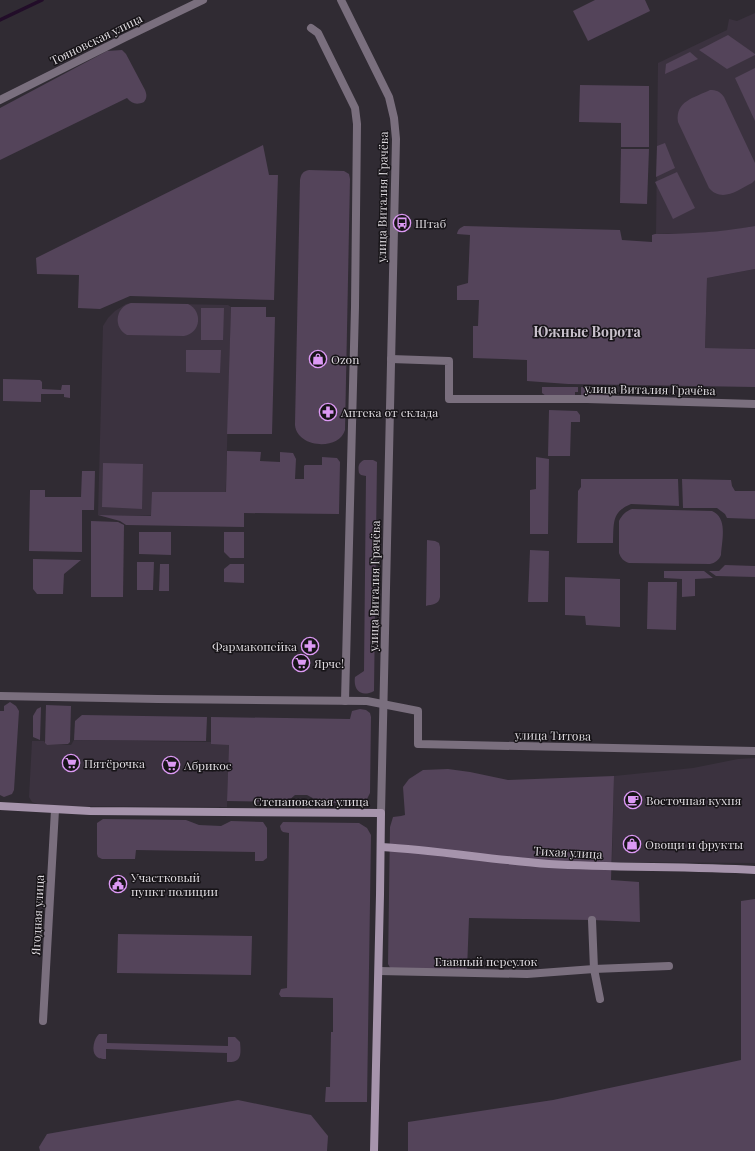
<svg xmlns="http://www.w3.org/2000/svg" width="755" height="1151" font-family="'Playfair Display',serif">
	<rect width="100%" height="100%" fill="#302b33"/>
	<g fill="#3b323f">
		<polygon points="755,13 755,226 734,230 701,233 656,234 658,63 727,30 729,19 737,21"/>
		<polygon points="755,269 755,349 705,348 707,278"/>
		<polygon points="131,303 228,305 231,307 225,516 98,515 103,326 108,318 115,311 126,304"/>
		<polygon points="74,740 211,742 229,744 227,807 64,806 37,804 32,802 29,797 32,741 44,741 47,745 71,745"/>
		<polygon points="755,758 755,863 612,862 614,776 693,768 738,759"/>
	</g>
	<g fill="#54445a">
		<polygon points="595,0 645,0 650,11 588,41 573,11"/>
		<polygon points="728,35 755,54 755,55 727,69 699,50"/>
		<path d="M122 50 126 54 145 90C147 95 147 98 144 102 137 105 132 104 127 98L0 160V108L107 51Z"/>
		<polygon points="690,52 698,59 665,74 666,64"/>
		<polygon points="755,68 755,121 735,78"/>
		<polygon points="580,85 649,86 649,147 621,147 621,123 579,122"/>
		<path d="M710 90C716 90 720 91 724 97L755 163V180L752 183C738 190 722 203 709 188L678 122C675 101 694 98 710 90Z"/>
		<polygon points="665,143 675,168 656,177 657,146"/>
		<polygon points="263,145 269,175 278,175 274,300 130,296 100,309 78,308 79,275 37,274 36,258"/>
		<polygon points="621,149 649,149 647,204 620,203"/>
		<path d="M309 170 344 171 349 174 350 179 345 430C339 451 297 448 295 425L300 180C301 174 303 171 309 170Z"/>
		<polygon points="677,172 695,208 673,219 655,182"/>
		<path d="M464 226 620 230 622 240 652 242V235L655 234C689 234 722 232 755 226V269L707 278 705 348 755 349V387L568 384 527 381V360L473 358V326H478L479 300H457V286L468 283 470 235 457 234C458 229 460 228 464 226Z"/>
		<path d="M131 303 188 304C203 311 201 333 184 336L127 335C113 328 115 307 131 303Z"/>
		<polygon points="231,307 266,307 266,317 275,317 272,434 227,434"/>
		<polygon points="201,308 224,308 223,340 201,340"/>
		<polygon points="186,350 221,350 220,373 186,372"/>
		<polygon points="3,379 40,380 42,382 42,389 61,390 62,385 70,385 70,398 64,397 64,394 41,394 41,402 3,401"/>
		<polygon points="542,387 578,387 578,392 575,392 575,396 546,396 542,393"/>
		<polygon points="581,387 615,388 611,397 581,397"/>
		<polygon points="549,410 577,411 580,415 580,422 571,422 570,456 548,456"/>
		<polygon points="227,451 261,452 260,461 280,462 280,452 293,453 296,459 295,479 304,479 304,466 305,465 322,465 322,457 337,458 340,462 339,514 244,513 244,527 126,525 120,521 98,515 151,516 152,492 226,492"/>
		<polygon points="536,457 549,459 548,534 530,534 530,490 536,489"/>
		<path d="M364 460H373L377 462 374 691C361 698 353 690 355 677L364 671 366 476 361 475 359 473C358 467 358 463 364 460Z"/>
		<polygon points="103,463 143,464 142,509 102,507"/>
		<polygon points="82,471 95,471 94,510 82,510 82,552 29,551 30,490 45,490 45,497 81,497"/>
		<path d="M581 479H678L679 506 631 504C611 512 614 524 613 543H577L578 491 581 487Z"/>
		<polygon points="682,479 731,480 732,486 735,491 755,491 755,519 727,518 725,514 717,508 683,508"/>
		<path d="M632 509 712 511C728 518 722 540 721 555 719 560 715 563 710 564L629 563C623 561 621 558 619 553V521C622 515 626 511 632 509Z"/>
		<polygon points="91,521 118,522 124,525 123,597 91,597"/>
		<polygon points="139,532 171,532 171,555 139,554"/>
		<polygon points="224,532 244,532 244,558 230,558 224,552"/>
		<path d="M427 540 435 541 439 543 440 547V597C439 605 432 604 426 606Z"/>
		<polygon points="530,550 549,551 548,602 528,602"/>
		<polygon points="33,559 81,560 64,574 63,594 37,594 33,589"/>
		<polygon points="137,562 154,562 153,590 137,590"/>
		<polygon points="160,564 169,564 169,591 159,591"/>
		<polygon points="230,564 244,564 244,583 224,582 224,569"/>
		<polygon points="725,565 755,566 755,577 716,576 709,571 719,571"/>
		<polygon points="664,571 704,571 713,578 695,579 695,596 682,597 682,579 664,578"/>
		<polygon points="565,577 620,579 620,627 586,625 585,616 565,615"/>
		<polygon points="648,582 677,582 676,630 647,629"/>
		<polygon points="10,702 16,706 19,711 14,790 12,794 4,797 0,795 0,711 4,711 4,706"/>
		<polygon points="46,705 71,706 70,742 68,744 47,745 45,743"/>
		<polygon points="41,707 40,740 33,737 33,716 37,709"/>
		<polygon points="360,709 366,710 370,713 371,717 370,793 366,801 362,803 322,803 307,795 295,795 288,801 284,802 227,801 229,745 211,744 211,717 350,719 352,711"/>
		<polygon points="82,715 207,717 206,741 74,740 75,721"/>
		<polygon points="448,769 470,772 508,780 614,776 611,880 639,882 640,922 592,920 469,918 467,970 392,971 388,964 390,827 393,817 401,816 405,815 403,787 409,779 423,770"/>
		<polygon points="103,819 186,820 199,825 221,826 231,821 263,822 267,828 267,858 263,861 255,861 255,852 136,850 135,859 102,859 98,857 97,854 97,823"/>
		<polygon points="283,822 359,823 367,828 371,835 367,1102 325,1102 326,1087 330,1087 331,1032 333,1032 333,998 285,997 281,997 279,994 281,989 287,988 289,833 283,832 281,830 280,826"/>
		<polygon points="755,899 755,1151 408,1151 408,1122 553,1100 741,1060 741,901"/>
		<polygon points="118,934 252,936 251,975 117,973"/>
		<path d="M99 1034H107V1043L228 1046V1037H235L240 1042C241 1054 242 1063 227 1062V1053L106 1049V1059C102 1059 99 1059 96 1056 91 1051 94 1038 99 1034Z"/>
		<polygon points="238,1100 311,1115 328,1136 327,1151 40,1151 39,1147 47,1134"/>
	</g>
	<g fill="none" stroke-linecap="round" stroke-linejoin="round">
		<polyline stroke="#220d29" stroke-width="3.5" points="0,20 42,0"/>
		<g stroke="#7a6f7e" stroke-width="8">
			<polyline points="341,0 389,97 394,118 396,139 381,813"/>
			<polyline points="311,28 318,33 355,108 357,124 355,307 345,701"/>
			<polyline points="0,100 124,38 203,0"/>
			<polyline points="391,359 449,361 449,399 587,399 755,404"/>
			<polyline points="0,696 158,699 367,701 418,711 418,744 755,751"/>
			<polyline points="592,920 594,969 600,999"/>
			<polyline points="379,971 527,974 594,969 669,966"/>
			<polyline points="43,1021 55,810"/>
		</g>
		<g stroke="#a694ac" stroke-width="8">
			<polyline points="0,806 90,811 381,813 380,895 374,1151"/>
			<path d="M381 847C437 850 493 860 549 864 618 868 687 866 755 870"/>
		</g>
	</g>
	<defs>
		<symbol id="bus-ring" viewBox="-11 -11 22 22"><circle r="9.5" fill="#171418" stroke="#dc99f4" stroke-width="1.5"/><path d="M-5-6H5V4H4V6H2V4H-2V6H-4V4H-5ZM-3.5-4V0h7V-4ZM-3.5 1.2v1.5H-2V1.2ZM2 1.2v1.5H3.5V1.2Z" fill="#dc99f4"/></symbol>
		<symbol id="shop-ring" viewBox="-11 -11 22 22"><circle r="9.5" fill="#171418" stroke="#dc99f4" stroke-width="1.5"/><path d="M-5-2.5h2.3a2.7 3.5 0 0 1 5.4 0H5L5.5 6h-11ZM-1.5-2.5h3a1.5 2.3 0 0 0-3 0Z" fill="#dc99f4"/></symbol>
		<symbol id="pharmacy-ring" viewBox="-11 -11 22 22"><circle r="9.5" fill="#171418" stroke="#dc99f4" stroke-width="1.5"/><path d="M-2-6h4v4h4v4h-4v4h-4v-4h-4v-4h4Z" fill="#dc99f4"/></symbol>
		<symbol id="supermarket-ring" viewBox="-11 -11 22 22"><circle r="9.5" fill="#171418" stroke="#dc99f4" stroke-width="1.5"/><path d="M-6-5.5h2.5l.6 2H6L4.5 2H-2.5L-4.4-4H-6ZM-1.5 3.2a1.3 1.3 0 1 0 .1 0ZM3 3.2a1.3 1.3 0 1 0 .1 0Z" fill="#dc99f4"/></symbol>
		<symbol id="cafe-ring" viewBox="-11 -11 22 22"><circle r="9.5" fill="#171418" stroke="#dc99f4" stroke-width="1.5"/><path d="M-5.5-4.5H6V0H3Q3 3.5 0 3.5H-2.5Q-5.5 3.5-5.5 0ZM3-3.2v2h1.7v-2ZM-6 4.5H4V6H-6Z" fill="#dc99f4"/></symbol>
		<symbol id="civic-ring" viewBox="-11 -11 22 22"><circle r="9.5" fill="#171418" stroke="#dc99f4" stroke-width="1.5"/><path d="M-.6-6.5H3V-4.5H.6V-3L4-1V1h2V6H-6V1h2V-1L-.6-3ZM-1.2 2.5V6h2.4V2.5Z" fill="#dc99f4"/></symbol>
	</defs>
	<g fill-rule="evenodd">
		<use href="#bus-ring" x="392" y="213" width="20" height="20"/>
		<use href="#shop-ring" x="308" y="349" width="20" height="20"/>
		<use href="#pharmacy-ring" x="318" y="402" width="20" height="20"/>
		<use href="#pharmacy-ring" x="300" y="636" width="20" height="20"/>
		<use href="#supermarket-ring" x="291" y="653" width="20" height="20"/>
		<use href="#supermarket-ring" x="61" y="753" width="20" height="20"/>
		<use href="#supermarket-ring" x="161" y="755" width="20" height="20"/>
		<use href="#cafe-ring" x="623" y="790" width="20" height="20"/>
		<use href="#shop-ring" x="622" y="834" width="20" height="20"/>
		<use href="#civic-ring" x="108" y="874" width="20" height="20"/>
	</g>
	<g text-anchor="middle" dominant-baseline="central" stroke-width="3" stroke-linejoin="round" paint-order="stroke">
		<g font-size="12" fill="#dedadf" stroke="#171418">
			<text transform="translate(96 39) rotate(-26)">Тояновская улица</text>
			<text transform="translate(382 197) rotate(-89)">улица Виталия Грачёва</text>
			<text transform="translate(650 389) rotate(1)">улица Виталия Грачёва</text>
			<text transform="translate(374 586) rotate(-89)">улица Виталия Грачёва</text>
			<text transform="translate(553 735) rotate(1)">улица Титова</text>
			<text x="311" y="801">Степановская улица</text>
			<text transform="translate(568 852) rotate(3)">Тихая улица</text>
			<text transform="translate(37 915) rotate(-87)">Ягодная улица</text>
			<text x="486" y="961">Главный переулок</text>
		</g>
		<g font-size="12" fill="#dedadf" stroke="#171418" text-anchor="start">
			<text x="415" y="223">Штаб</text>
			<text x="331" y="359">Ozon</text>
			<text x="341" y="412">Аптека от склада</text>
			<text x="297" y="646" text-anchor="end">Фармакопейка</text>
			<text x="314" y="663">Ярче!</text>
			<text x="84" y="763">Пятёрочка</text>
			<text x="184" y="765">Абрикос</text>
			<text x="646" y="800">Восточная кухня</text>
			<text x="645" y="844">Овощи и фрукты</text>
			<text x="131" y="877">Участковый<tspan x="131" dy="14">пункт полиции</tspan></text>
		</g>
		<g font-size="14" font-weight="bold" fill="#c9c1cc" stroke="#171418">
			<text x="587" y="331">Южные Ворота</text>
		</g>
	</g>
</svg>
